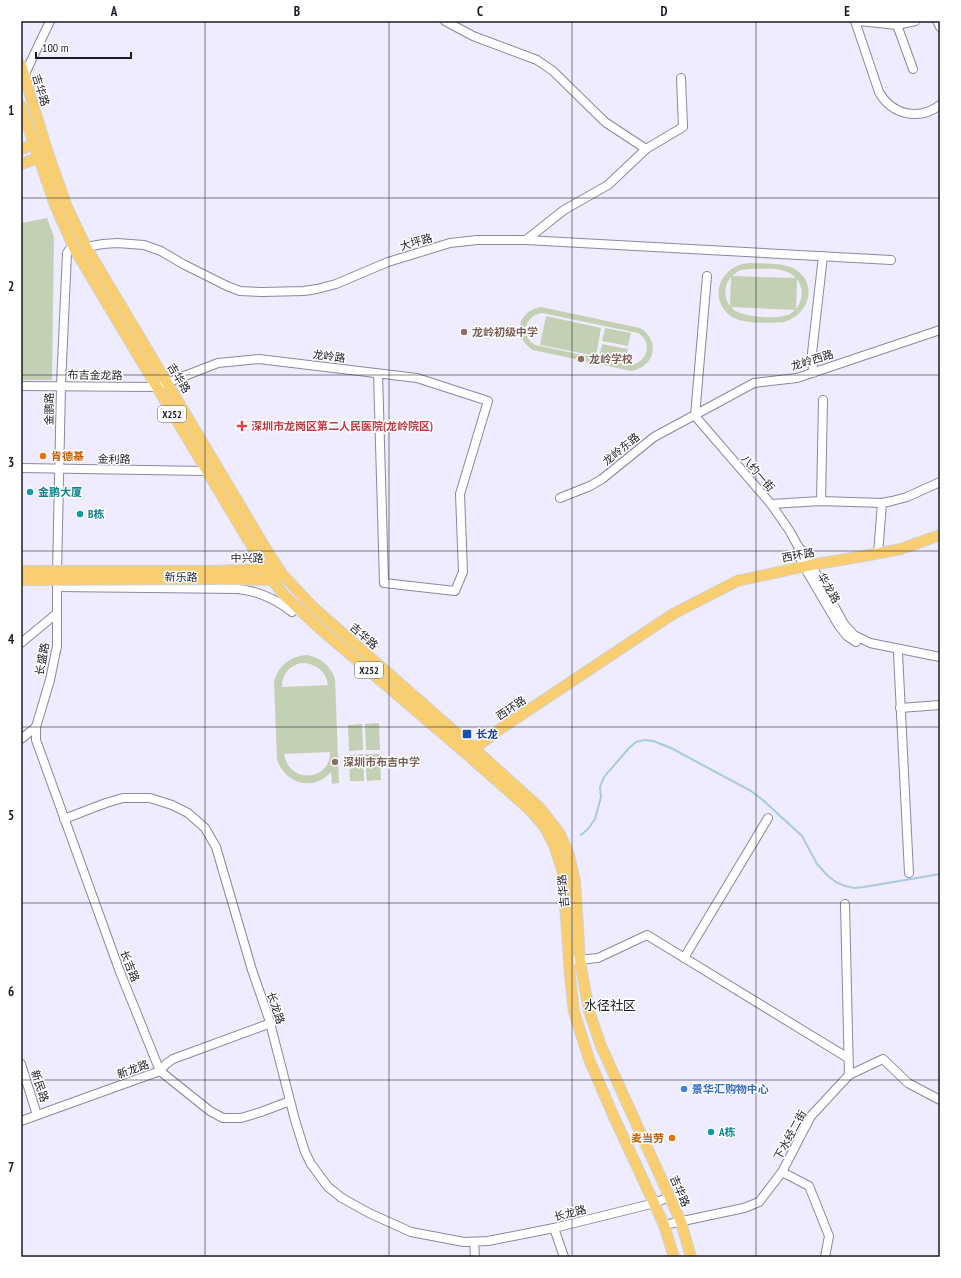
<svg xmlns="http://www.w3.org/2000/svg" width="961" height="1278" font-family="'PT Sans Narrow','Noto Sans SC',sans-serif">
	<rect width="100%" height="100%" fill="#eeecfe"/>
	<g fill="#c4d0b3" fill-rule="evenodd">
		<polygon points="47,218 54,237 52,380 21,380 21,222 22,223"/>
		<path d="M749 263C763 264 780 262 793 268 819 282 810 315 784 322 771 323 746 324 734 318 706 302 719 265 749 263ZM749 269C765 269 785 266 796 278L732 276 740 270ZM731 277 730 306C723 297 724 286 731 277ZM797 279C804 289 803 300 796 309ZM731 307 795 310C792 313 789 315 784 316 772 319 738 317 731 307Z"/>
		<path d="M541 307 640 328C661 341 655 367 631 371L533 350C512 337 517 311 541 307ZM542 313 638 333C653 342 648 362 631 365L535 345C520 336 524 316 542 313Z"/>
		<polygon points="546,316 601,328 596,356 540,345"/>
		<polygon points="605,328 631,333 628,346 602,341"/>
		<polygon points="602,344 628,349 625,362 599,357"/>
		<path d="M307 655C321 658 330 665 335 679L339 783 332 784 331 772C313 792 286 784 277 760L274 681C279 665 290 656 307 655ZM301 663C316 663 326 671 328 685L282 687C282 674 289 666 301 663ZM330 752C331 781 289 785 284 754Z"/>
		<polygon points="379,723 380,750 366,750 365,724"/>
		<polygon points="362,724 363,750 349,751 348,725"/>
		<polygon points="363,754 364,781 350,781 349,755"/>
		<polygon points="365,754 380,754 381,780 367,781"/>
	</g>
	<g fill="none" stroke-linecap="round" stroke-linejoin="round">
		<polyline stroke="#accadd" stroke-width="2" points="581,835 588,829 595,819 601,797 600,787 604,777 629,748 636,742 645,740 653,741 671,748 751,791 764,801 802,836 817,864 828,876 836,882 845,886 854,888 864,887 940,874"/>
		<defs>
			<g id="minor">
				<polyline points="445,21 473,36 537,60 553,71 605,122 646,149"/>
				<path d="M855 21 879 92C892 115 919 121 940 105"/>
				<polyline points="859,21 897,25 915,21"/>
				<polyline points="937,21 940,27"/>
				<polyline points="897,25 913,69"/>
				<polyline points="22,77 24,76 50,21"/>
				<polyline points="526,240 891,260"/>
				<polyline points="86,247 103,244 117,243 144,245 161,251 183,264 227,286 240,291 262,292 304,291 317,289 336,284 388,262 450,243 477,240 526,240 564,210 608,185 646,149 683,127 681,78"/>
				<polyline points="813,373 812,353 823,256"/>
				<polyline points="21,386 156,387 218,363 259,359 417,378 488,401 460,494 463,572 455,591 384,583 378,373"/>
				<polyline points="695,416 771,504 789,530 799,548 804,552 844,624 854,635 870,643 940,657"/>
				<polyline points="695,416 707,276"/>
				<polyline points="21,468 206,471"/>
				<polyline points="560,498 590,486 602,479 654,437 754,383 797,378 940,330"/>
				<polyline points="821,501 823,400"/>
				<polyline points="771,504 821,501 882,503 892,501 907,497 940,482"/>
				<polyline points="799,548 798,554 806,570 839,626 847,636 856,642"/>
				<polyline points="878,554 882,503"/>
				<path d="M57 587 238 589C258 591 276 599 292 612L297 607"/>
				<polyline points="21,643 56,614"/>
				<polyline points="898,653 909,873"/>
				<polyline points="900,708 940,705"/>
				<polyline points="36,727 36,740 120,972 160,1071 210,1111 223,1118 241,1118 261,1112 290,1101"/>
				<polyline points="21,739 36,727 50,680 57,646 57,574 61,385 67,253 69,250 74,248"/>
				<polyline points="64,819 106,803 123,798 150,798 172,805 188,813 205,828 216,847 252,970 269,1019 295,1120 305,1152 311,1164 328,1187 342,1198 369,1213 411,1232 464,1242 488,1241 554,1228 651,1204 670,1197"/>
				<polyline points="845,904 849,1075"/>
				<polyline points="684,958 768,818"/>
				<polyline points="569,961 598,958 647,935 848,1058"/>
				<polyline points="21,1064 37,1115"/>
				<polyline points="21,1121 160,1071 166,1064 173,1059 271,1023"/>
				<polyline points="782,1172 809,1186 829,1236 825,1257"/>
				<polyline points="664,1225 744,1208 759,1202 782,1172 811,1116 849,1075 883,1059 908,1083 940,1100"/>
				<polyline points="554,1228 564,1257"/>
				<polyline points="474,1242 475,1257"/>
			</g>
			<g id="major">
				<polyline points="21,65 47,150 67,207 86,247 266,549 282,574 313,607 479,753 540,808 560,834 569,855 575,882 580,961 589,1011 601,1046 681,1222 691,1257"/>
				<polyline points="21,106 55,205 74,248 272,580 284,595 318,627 470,757 530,810 544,826 554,845 563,873 570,976 574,1012 589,1059 614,1117 664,1225 674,1257"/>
				<polyline points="21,149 33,145"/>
				<polyline points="21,164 38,158"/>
				<polyline points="215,571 265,569 271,571"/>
				<polyline points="216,579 272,580 275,578"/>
				<polyline points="471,755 474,749 497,731 673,614 737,581 811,565 864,556 901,549 940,535"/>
			</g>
		</defs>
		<use href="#minor" stroke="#8b87a3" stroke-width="10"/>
		<use href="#major" stroke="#d1d1d3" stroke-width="12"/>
		<use href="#minor" stroke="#fff" stroke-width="8"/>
		<use href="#major" stroke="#f9ce71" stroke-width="10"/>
		<defs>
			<g id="major-bridge">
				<polyline points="21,571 215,571"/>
				<polyline points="21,580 216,579"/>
			</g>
		</defs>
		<use href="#major-bridge" stroke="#d1d1d3" stroke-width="12" stroke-linecap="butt"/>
		<use href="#major-bridge" stroke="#f9ce71" stroke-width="10"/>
	</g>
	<path fill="none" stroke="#1b1a25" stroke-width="1" stroke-opacity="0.55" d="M205 21V1257M389 21V1257M572 21V1257M756 21V1257M21 198H940M21 375H940M21 551H940M21 727H940M21 903H940M21 1080H940"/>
	<g fill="#8d6e63" stroke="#fff" stroke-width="1.5">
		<circle cx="464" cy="332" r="4"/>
		<circle cx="581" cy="359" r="4"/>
		<circle cx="335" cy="762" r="4"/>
	</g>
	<path fill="#e0444e" stroke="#fff" stroke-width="1.5" d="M240 420h4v4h4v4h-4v4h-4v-4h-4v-4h4z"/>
	<g fill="#e8710a" stroke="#fff" stroke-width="1.5">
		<circle cx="43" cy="456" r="4"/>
		<circle cx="672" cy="1138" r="4"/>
	</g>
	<g fill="#0f9aa8" stroke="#fff" stroke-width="1.5">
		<circle cx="30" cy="492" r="4"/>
		<circle cx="80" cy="514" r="4"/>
		<circle cx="711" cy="1132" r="4"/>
	</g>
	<rect fill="#1a4fb4" stroke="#fff" stroke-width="1.5" x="462" y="729" width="10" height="10" rx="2"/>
	<circle fill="#3f7fe0" stroke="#fff" stroke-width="1.5" cx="684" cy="1089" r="4"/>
	<g text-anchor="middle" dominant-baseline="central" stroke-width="3" stroke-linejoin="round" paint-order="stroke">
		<g fill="#fff" stroke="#5f5f66" stroke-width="1">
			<rect x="158" y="406" width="28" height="16" rx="3"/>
			<rect x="355" y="662" width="28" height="16" rx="3"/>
		</g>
		<g font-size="10" font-weight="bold" fill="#1b1a25">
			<text x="172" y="414">X252</text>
			<text x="369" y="670">X252</text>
		</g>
		<g font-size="11" fill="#1b1a25" stroke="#fff">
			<text transform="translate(41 90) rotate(73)">吉华路</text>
			<text transform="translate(416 242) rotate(-16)">大坪路</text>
			<text transform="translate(329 356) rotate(7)">龙岭路</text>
			<text transform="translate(812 360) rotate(-17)">龙岭西路</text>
			<text transform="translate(95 375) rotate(1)">布吉金龙路</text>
			<text transform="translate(179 378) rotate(59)">吉华路</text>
			<text transform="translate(49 409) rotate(-89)">金鹏路</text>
			<text transform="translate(621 449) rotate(-39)">龙岭东路</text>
			<text transform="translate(114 459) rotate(1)">金利路</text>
			<text transform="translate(758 473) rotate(49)">八约一街</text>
			<text transform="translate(798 555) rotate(-11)">西环路</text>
			<text x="247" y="558">中兴路</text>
			<text transform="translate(181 577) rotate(1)">新乐路</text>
			<text transform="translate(829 588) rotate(60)">华龙路</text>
			<text transform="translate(364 636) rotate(41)">吉华路</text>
			<text transform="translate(42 659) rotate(-80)">长盛路</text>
			<text transform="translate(511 708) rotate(-34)">西环路</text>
			<text transform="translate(563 891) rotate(-96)">吉华路</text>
			<text transform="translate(130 966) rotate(69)">长吉路</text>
			<text transform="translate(276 1008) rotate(72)">长龙路</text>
			<text transform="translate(133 1069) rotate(-20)">新龙路</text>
			<text transform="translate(40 1086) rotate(72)">新民路</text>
			<text transform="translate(790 1135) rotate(-61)">下水经二街</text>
			<text transform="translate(680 1191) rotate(66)">吉华路</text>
			<text transform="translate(570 1213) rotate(-14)">长龙路</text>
		</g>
		<g font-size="11" font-weight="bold" fill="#785e54" stroke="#fff" text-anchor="start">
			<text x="472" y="332">龙岭初级中学</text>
			<text x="589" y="359">龙岭学校</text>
			<text x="343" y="762">深圳市布吉中学</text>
		</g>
		<g font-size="11" font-weight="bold" fill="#be3a42" stroke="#fff" text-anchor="start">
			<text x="251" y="426">深圳市龙岗区第二人民医院(龙岭院区)</text>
		</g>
		<g font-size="11" font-weight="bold" fill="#c56008" stroke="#fff" text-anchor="start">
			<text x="51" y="456">肯德基</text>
			<text x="664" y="1138" text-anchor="end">麦当劳</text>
		</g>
		<g font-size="11" font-weight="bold" fill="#0d838f" stroke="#fff" text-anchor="start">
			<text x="38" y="492">金鹏大厦</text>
			<text x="88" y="514">B栋</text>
			<text x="719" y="1132">A栋</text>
		</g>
		<g font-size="11" font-weight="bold" fill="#164399" stroke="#fff" text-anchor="start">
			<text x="476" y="734">长龙</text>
		</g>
		<g font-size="11" font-weight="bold" fill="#366cbe" stroke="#fff" text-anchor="start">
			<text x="692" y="1089">景华汇购物中心</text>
		</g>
		<g font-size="13" fill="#1b1a25" stroke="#fff">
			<text x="610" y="1005">水径社区</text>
		</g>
	</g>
	<rect width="961" height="1278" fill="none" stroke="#ffffff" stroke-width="44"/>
	<path d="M36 52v6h95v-6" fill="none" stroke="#1b1a25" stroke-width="2"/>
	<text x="42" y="52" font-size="12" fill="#1b1a25" stroke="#ffffff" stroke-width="3" paint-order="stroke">100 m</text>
	<rect x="22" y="22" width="917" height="1234" fill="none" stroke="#1b1a25" stroke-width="1.5"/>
	<g font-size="13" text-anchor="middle" font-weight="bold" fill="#1b1a25">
		<text x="114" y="16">A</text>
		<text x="297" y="16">B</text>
		<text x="480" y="16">C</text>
		<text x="664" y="16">D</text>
		<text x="847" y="16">E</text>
		<text x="11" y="115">1</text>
		<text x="11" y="291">2</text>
		<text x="11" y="467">3</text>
		<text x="11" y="644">4</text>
		<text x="11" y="820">5</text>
		<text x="11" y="996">6</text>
		<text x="11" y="1172">7</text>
	</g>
</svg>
